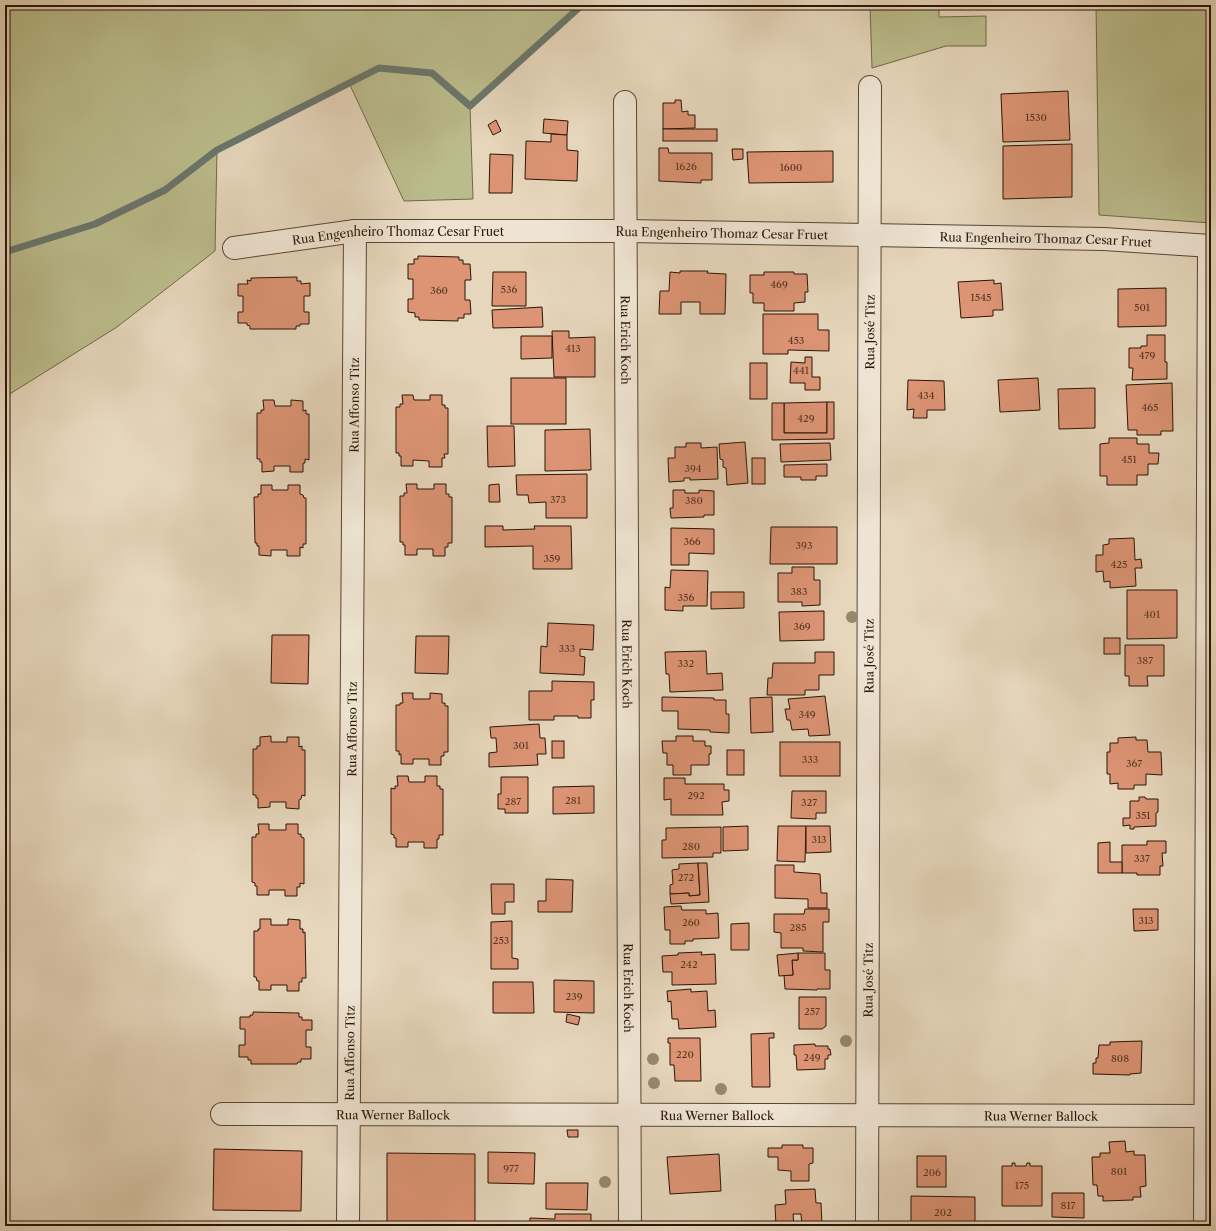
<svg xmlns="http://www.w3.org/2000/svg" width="1216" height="1231" font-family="'Libre Caslon Text',serif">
	<rect width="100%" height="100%" fill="#e6d6bb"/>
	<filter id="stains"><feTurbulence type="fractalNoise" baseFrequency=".005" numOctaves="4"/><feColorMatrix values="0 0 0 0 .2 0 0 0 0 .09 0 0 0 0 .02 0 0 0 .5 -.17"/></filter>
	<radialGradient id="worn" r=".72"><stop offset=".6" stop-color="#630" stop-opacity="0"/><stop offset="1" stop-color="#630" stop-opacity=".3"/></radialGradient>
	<g fill="#bbbc8c" stroke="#736849">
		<polygon points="5,5 582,5 470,106 473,199 404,201 349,83 217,150 215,251 117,327 5,397"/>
		<polygon points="870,5 939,5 939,17 986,16 986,46 946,46 872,68"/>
		<polygon points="1096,5 1211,5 1211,223 1099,215"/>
	</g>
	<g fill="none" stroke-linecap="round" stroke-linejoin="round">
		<polyline stroke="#6b776d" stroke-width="7" points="5,252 95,224 165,190 217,150 379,68 432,73 470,106 582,5"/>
	</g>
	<g fill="#dc9474" stroke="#2b1506">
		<polygon points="1068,91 1070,140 1003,142 1001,94"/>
		<polygon points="675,100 681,100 682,112 688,111 688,115 695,115 695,128 663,129 663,103 675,103"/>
		<polygon points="544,119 568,121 567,135 543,133"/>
		<polygon points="496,120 501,131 493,135 488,125"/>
		<rect x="663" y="129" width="54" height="12"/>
		<polygon points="551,134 567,135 567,150 578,151 577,181 525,179 526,141 551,142"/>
		<polygon points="1072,144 1072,197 1003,199 1003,146"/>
		<polygon points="659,148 668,148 669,153 712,153 712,180 701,180 701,183 659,181"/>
		<polygon points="732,149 743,149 743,159 733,160"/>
		<polygon points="833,151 833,182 749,183 747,152"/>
		<polygon points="490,154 513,155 512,193 489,193"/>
		<polygon points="418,256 459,257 459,260 463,260 463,264 470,264 471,280 465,280 465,300 470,300 471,314 464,314 464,318 458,318 458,321 419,320 419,317 415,317 415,313 408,312 408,299 413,299 413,279 408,279 408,264 414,264 414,259 418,259"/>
		<polygon points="680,271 708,271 707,273 726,274 725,314 700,314 700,302 681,302 681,314 659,314 660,291 669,291 670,272 680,273"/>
		<polygon points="493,272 526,272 526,306 492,306"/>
		<polygon points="764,272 794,272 794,274 807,274 808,292 805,292 805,302 794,303 794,311 764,311 764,303 753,303 753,293 750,293 750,275 764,275"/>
		<polygon points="297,277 297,281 301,281 301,284 310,283 310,296 304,296 304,312 309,312 309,324 300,324 300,326 296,326 296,329 250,329 250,326 247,325 247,323 238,323 238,312 243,312 243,296 238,296 238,284 248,284 247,280 251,281 251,278"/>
		<polygon points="994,280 994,284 1001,283 1003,310 993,310 993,316 961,318 958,282"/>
		<polygon points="1166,288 1166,326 1118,327 1118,289"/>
		<polygon points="542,307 543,327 493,328 492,310"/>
		<polygon points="763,314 818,314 818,330 829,330 829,351 788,350 788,354 763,354"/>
		<polygon points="552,331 569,331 569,338 595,337 595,377 554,377"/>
		<polygon points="1147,335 1165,335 1165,362 1167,362 1167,379 1132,380 1133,368 1129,368 1129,348 1141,348 1141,346 1147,346"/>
		<polygon points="521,336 552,336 552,358 521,359"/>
		<polygon points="805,357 812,357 812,377 820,377 820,390 805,390 805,383 790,383 791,362 805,363"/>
		<rect x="750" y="363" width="17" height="36"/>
		<rect x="511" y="378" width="55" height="46"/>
		<polygon points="1038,378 1040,410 1000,412 998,380"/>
		<polygon points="908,380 944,381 945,410 927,410 927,418 913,418 914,409 907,410"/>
		<polygon points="1172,383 1173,431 1161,431 1161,435 1137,435 1137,430 1128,430 1126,385"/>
		<polygon points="1095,388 1095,428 1059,429 1058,389"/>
		<polygon points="402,395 413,395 414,400 430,400 430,395 442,395 442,405 445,405 445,408 448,408 448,454 444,454 445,458 442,458 442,467 429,467 429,461 413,460 413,466 401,466 401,456 399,456 399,453 396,453 396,407 400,407 400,404 403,404"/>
		<polygon points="263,400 274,400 275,406 291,406 291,400 303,401 303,411 306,410 306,414 309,414 309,460 305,459 305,463 303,463 303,472 290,472 290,466 274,466 274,471 262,472 262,462 260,462 260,459 257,459 257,413 261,413 261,410 264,410"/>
		<polygon points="827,402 827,433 784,433 784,403"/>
		<polygon points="827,402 834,402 834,439 772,440 772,403 784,403 784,433 827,433"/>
		<polygon points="487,426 514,426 515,466 488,467"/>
		<polygon points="590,429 591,470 545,471 545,430"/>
		<polygon points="1109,438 1137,438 1137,444 1149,444 1149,453 1159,453 1158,464 1148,464 1148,475 1137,475 1137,485 1107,485 1107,476 1100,476 1100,444 1109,443"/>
		<polygon points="745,442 748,483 727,485 726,468 723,467 723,460 720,459 719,444"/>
		<polygon points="686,443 701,443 701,448 717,447 718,479 690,480 690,478 684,478 684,481 669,482 668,458 675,458 675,447 686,447"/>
		<polygon points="830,443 831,460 781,462 780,444"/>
		<rect x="752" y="458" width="13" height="26"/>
		<polygon points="827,464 827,476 816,476 816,480 801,480 801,477 784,477 784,465"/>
		<polygon points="587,474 587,518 546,518 546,502 529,503 528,495 517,495 516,475"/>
		<polygon points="406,484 417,484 417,489 434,489 434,484 446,484 446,494 449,494 449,497 452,497 452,543 448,543 448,547 445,547 445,556 433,556 433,549 417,549 417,555 405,555 405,545 403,545 403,542 400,542 400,496 404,496 404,493 407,493"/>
		<polygon points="499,484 500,502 489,502 489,485"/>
		<polygon points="261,485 272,485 272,490 288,490 288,485 300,485 300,494 303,495 304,498 306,498 306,544 303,544 303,548 300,547 300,556 287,556 287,550 271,550 271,556 259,555 259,546 257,546 257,543 255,543 254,497 258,497 258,494 261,494"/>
		<polygon points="673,490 685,490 685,493 699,493 699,490 714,491 714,515 704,515 704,517 671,518 670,508 673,508"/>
		<polygon points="485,526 503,526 503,530 535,529 534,526 571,526 572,569 533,569 533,546 485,547"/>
		<polygon points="771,527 837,527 837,564 770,564"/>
		<polygon points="671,528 714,529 714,554 689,553 689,565 671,565"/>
		<polygon points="1134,538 1135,560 1141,559 1142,568 1135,568 1136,586 1110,588 1110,581 1104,582 1103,571 1096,572 1096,555 1103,555 1103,545 1109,544 1109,539"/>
		<polygon points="792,567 814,567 814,580 820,580 820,605 802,606 802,602 778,602 778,573 792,573"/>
		<polygon points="671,570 708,571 707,606 683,606 683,611 665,610 665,587 670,588"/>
		<polygon points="1127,590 1177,590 1177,638 1127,639"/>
		<polygon points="711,592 744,592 744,608 711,609"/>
		<polygon points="824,611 824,640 780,641 779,612"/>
		<polygon points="548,623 594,625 593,650 580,649 580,656 585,657 584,675 540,673 541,646 547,647"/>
		<polygon points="272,635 309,635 308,684 271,683"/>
		<polygon points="416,636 449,636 448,674 415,673"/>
		<rect x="1104" y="638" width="16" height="16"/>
		<polygon points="1125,645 1164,645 1164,676 1147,676 1148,686 1129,686 1129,676 1125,676"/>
		<polygon points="706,651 707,674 722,673 723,690 670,692 669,674 666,674 665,652"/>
		<polygon points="815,652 834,652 834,675 819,675 819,690 805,690 805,695 767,695 768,678 772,678 773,663 815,663"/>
		<polygon points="552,681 594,682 594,700 591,700 591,718 578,718 578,716 554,716 554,720 529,720 529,691 552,691"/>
		<polygon points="402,693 413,693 413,699 430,699 430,693 442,694 442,703 445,703 445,706 448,706 448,752 444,752 444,756 441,756 441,765 429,765 429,759 413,759 413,764 401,764 401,754 399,755 399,751 396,751 396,705 400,705 400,703 403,703"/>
		<polygon points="825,696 830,735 809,736 808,729 792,730 790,720 787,720 785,709 790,709 788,699"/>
		<polygon points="662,697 714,698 714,700 726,700 726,714 729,714 729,733 710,732 710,730 678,729 678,711 662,711"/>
		<polygon points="772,697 773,732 751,733 750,698"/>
		<polygon points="539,724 540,738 545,738 546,754 537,754 538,765 489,767 489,753 497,752 496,738 491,738 490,727"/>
		<polygon points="271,736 271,742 287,742 287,737 299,737 299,747 302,746 302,750 305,750 305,796 302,795 301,799 299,800 299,809 286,808 286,802 270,802 270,807 258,808 258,798 256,798 256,795 253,795 253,749 257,749 257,746 260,746 260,737"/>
		<polygon points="676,736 693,736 693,741 705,741 705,746 711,746 711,754 709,754 709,765 691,765 691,775 673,775 673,765 667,765 667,753 663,753 662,741 676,741"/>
		<polygon points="1136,737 1136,740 1147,740 1148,752 1161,752 1162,775 1146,774 1146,785 1134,785 1134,789 1118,789 1118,783 1110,784 1110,774 1107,774 1107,752 1110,752 1110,743 1118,743 1118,738"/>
		<rect x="552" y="741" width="12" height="17"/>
		<rect x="780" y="742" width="60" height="34"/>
		<rect x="727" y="750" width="17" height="25"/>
		<polygon points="397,776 408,776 409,782 425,782 425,776 437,776 437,786 440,786 440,789 443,789 443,835 439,835 439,839 437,839 437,848 424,848 424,842 408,842 408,847 396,847 396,838 394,838 394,835 391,834 391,788 395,789 395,786 398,786"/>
		<polygon points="501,777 528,777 528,813 505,813 505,809 498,809 498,794 501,794"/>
		<polygon points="664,778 685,778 685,784 724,784 724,790 729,790 729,801 722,802 723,815 671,815 671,799 664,800"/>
		<polygon points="594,786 594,813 553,814 553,787"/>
		<polygon points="792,791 826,791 826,813 816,813 816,819 791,818"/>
		<polygon points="1139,797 1145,797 1146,799 1158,799 1158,812 1156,813 1156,826 1134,827 1134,829 1130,829 1130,825 1123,826 1123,818 1130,818 1130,801 1139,801"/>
		<polygon points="258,824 269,824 269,830 286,830 286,824 298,824 298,834 301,834 301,837 304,838 304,884 300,883 300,887 297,887 297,896 285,896 285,890 269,890 269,895 257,895 257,886 255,886 255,883 252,882 252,837 256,837 256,834 259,834"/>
		<polygon points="748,826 748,850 723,851 723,827"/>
		<polygon points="778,826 806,826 805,862 777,861"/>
		<polygon points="806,826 830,826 831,852 806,853"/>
		<polygon points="721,827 721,853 713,853 713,857 662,858 662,840 666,840 666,828"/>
		<polygon points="1147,841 1166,841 1166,853 1162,853 1163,866 1160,866 1160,875 1137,875 1137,873 1122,873 1122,845 1147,845"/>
		<polygon points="1110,842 1110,862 1122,862 1122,873 1098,873 1098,843"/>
		<polygon points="698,863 700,895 689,896 689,893 670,894 670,885 673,884 672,870 679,869 679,864"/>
		<polygon points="698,863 707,863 709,902 671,904 670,894 689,893 689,896 700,895"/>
		<polygon points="775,865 794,865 794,872 820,874 821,893 827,893 827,908 808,908 808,899 775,898"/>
		<polygon points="546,879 573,880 572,912 538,912 538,901 546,901"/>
		<polygon points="491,884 514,884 514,902 505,902 505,914 492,914"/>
		<polygon points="681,906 682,910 706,910 706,914 718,913 719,938 693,939 693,941 685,941 685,944 670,944 670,930 665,930 664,907"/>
		<polygon points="805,909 829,909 829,922 823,922 823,952 803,951 803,948 781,948 781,933 774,932 774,914 804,914"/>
		<polygon points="1133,909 1158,909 1158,930 1134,931"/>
		<polygon points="260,919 271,919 271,925 288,925 288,919 300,920 300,929 303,929 303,933 305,932 306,978 302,978 302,982 299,982 299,991 287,991 287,985 271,985 271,990 259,990 259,981 257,981 256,977 254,977 254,931 258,931 258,929 260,929"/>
		<polygon points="512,921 512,958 518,959 518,969 491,969 491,922"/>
		<polygon points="749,923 749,950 731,950 731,924"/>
		<polygon points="702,952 701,955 715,954 716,984 672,985 672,972 663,972 662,956 678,955 678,953"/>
		<polygon points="798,953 825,953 825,970 830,970 830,989 817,989 817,990 785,989 784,975 793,975 792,960 798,960"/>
		<polygon points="798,953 798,960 792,960 793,975 779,976 777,955"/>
		<polygon points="554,980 594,981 594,1013 554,1012"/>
		<polygon points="493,982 533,982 534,1013 493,1013"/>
		<polygon points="691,989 691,992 707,991 708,1011 715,1010 716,1027 679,1029 678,1019 672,1019 671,1001 668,1002 667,991"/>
		<polygon points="799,997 826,997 826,1026 822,1029 799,1029"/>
		<polygon points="253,1012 299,1013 299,1017 302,1017 302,1020 312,1020 312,1030 306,1030 306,1047 311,1047 311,1059 301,1059 301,1062 298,1062 297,1064 251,1064 251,1060 248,1060 248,1057 239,1057 239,1045 245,1045 245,1029 240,1029 240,1017 250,1017 250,1015 253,1015"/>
		<polygon points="567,1014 580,1017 578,1025 566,1022"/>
		<polygon points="774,1033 774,1038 769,1038 770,1087 752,1087 751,1034"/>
		<polygon points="668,1038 700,1038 701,1081 675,1081 674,1065 670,1065 670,1043 668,1043"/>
		<polygon points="1142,1041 1141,1073 1130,1074 1130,1075 1093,1074 1093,1063 1096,1063 1096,1058 1098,1058 1099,1045 1110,1045 1110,1042"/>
		<polygon points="815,1044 815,1046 828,1046 828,1049 830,1049 831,1055 828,1055 828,1059 825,1059 825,1069 797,1070 796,1055 794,1055 794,1045"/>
		<polygon points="567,1130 578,1130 578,1137 568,1137"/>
		<polygon points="1125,1141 1126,1152 1134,1151 1134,1155 1145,1155 1146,1186 1140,1187 1141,1197 1133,1197 1133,1200 1103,1201 1103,1196 1098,1196 1097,1185 1093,1185 1092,1157 1100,1157 1100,1153 1110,1153 1109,1142"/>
		<polygon points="782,1145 803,1145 803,1148 813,1148 813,1163 809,1164 809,1181 791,1181 791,1171 778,1170 778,1157 768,1157 768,1148 782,1148"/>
		<polygon points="214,1149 302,1151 301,1211 213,1210"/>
		<polygon points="488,1152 535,1153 534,1184 488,1183"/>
		<polygon points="387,1153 475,1154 475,1226 387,1226"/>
		<polygon points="719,1154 721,1191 670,1194 667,1157"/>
		<rect x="917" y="1156" width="29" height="31"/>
		<polygon points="1012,1163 1015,1163 1015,1166 1026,1166 1027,1163 1030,1163 1030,1166 1042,1166 1042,1206 1002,1206 1002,1166 1012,1166"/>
		<polygon points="546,1183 588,1183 587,1210 546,1209"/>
		<polygon points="815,1189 816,1203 821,1203 822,1225 802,1226 801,1214 793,1214 794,1226 776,1226 775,1205 786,1204 785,1190"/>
		<polygon points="1052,1193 1084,1193 1084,1218 1052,1217"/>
		<polygon points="911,1196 975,1197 975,1226 911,1226"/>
		<polygon points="555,1214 591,1214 591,1226 530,1226 530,1218 555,1219"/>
	</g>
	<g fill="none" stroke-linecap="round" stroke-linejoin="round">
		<defs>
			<g id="minor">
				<path id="s1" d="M625 102 630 1226"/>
				<path id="s2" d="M234 248 355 231H626L1104 239 1211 246"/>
				<path id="s3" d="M222 1114 1211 1116"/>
				<path id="s4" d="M348 1226 355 231"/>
				<path id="s5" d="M867 1226 870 87"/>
				<polyline points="1205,1226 1209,246"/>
			</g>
		</defs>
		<use href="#minor" stroke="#5a4533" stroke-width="24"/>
		<use href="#minor" stroke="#efe4d3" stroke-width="22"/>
	</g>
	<g fill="#97876d">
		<circle cx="852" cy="617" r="6"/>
		<circle cx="846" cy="1041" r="6"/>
		<circle cx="653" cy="1059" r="6"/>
		<circle cx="654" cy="1083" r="6"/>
		<circle cx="721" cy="1089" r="6"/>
		<circle cx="605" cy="1182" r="6"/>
	</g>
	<g text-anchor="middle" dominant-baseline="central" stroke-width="4" stroke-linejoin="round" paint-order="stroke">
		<g font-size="10" fill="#573522">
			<text x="1036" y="117">1530</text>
			<text x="686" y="166">1626</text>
			<text x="791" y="167">1600</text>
			<text x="779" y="284">469</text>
			<text x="509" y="289">536</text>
			<text x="439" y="290">360</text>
			<text x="981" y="297">1545</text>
			<text x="1142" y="307">501</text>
			<text x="796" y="340">453</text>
			<text x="573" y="348">413</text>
			<text x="1147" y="355">479</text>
			<text x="801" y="370">441</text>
			<text x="926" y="395">434</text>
			<text x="1150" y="407">465</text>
			<text x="806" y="418">429</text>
			<text x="1129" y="459">451</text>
			<text x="693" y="468">394</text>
			<text x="558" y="499">373</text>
			<text x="694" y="500">380</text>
			<text x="692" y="541">366</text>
			<text x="804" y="545">393</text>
			<text x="552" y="558">359</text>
			<text x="1119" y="564">425</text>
			<text x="799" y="591">383</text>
			<text x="686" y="597">356</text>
			<text x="1152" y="614">401</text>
			<text x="802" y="626">369</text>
			<text x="567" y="648">333</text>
			<text x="1145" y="660">387</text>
			<text x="686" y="663">332</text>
			<text x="807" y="714">349</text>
			<text x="521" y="745">301</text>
			<text x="810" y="759">333</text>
			<text x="1134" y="763">367</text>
			<text x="696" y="795">292</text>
			<text x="573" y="800">281</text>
			<text x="513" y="801">287</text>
			<text x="809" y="802">327</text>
			<text x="1143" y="815">351</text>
			<text x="819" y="839">313</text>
			<text x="691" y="846">280</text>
			<text x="1142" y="858">337</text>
			<text x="686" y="877">272</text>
			<text x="1146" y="920">313</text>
			<text x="691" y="922">260</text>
			<text x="798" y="927">285</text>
			<text x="501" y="940">253</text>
			<text x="689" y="964">242</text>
			<text x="574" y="996">239</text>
			<text x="812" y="1011">257</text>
			<text x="685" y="1054">220</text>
			<text x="812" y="1057">249</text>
			<text x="1120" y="1058">808</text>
			<text x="511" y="1168">977</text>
			<text x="1119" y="1171">801</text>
			<text x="932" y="1172">206</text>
			<text x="1022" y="1185">175</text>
			<text x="1068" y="1205">817</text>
			<text x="943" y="1212">202</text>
		</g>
		<g font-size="12" fill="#2b1506" stroke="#efe4d3">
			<text stroke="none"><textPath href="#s2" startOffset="489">Rua Engenheiro Thomaz Cesar Fruet</textPath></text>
			<text stroke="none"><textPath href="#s2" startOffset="165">Rua Engenheiro Thomaz Cesar Fruet</textPath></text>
			<text stroke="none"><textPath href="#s2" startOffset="813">Rua Engenheiro Thomaz Cesar Fruet</textPath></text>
			<text stroke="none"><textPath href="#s5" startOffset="894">Rua José Titz</textPath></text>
			<text stroke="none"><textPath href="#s1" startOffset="238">Rua Erich Koch</textPath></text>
			<text stroke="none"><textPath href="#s4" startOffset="821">Rua Affonso Titz</textPath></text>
			<text stroke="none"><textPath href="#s5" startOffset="570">Rua José Titz</textPath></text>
			<text stroke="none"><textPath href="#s1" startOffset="562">Rua Erich Koch</textPath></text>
			<text stroke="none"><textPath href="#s4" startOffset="497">Rua Affonso Titz</textPath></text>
			<text stroke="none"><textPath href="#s5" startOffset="246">Rua José Titz</textPath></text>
			<text stroke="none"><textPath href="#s1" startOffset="886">Rua Erich Koch</textPath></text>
			<text stroke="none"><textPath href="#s4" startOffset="173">Rua Affonso Titz</textPath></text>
			<text stroke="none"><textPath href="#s3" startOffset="171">Rua Werner Ballock</textPath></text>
			<text stroke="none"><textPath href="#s3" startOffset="495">Rua Werner Ballock</textPath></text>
			<text stroke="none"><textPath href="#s3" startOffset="819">Rua Werner Ballock</textPath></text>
		</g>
	</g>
	<rect width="1216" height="1231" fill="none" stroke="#e6d6bb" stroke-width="20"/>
	<rect x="6" y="6" width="1204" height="1219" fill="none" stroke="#2b1506" stroke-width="2"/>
	<rect x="10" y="10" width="1196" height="1211" fill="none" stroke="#2b1506"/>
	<rect width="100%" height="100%" filter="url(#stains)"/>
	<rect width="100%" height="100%" fill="url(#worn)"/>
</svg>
